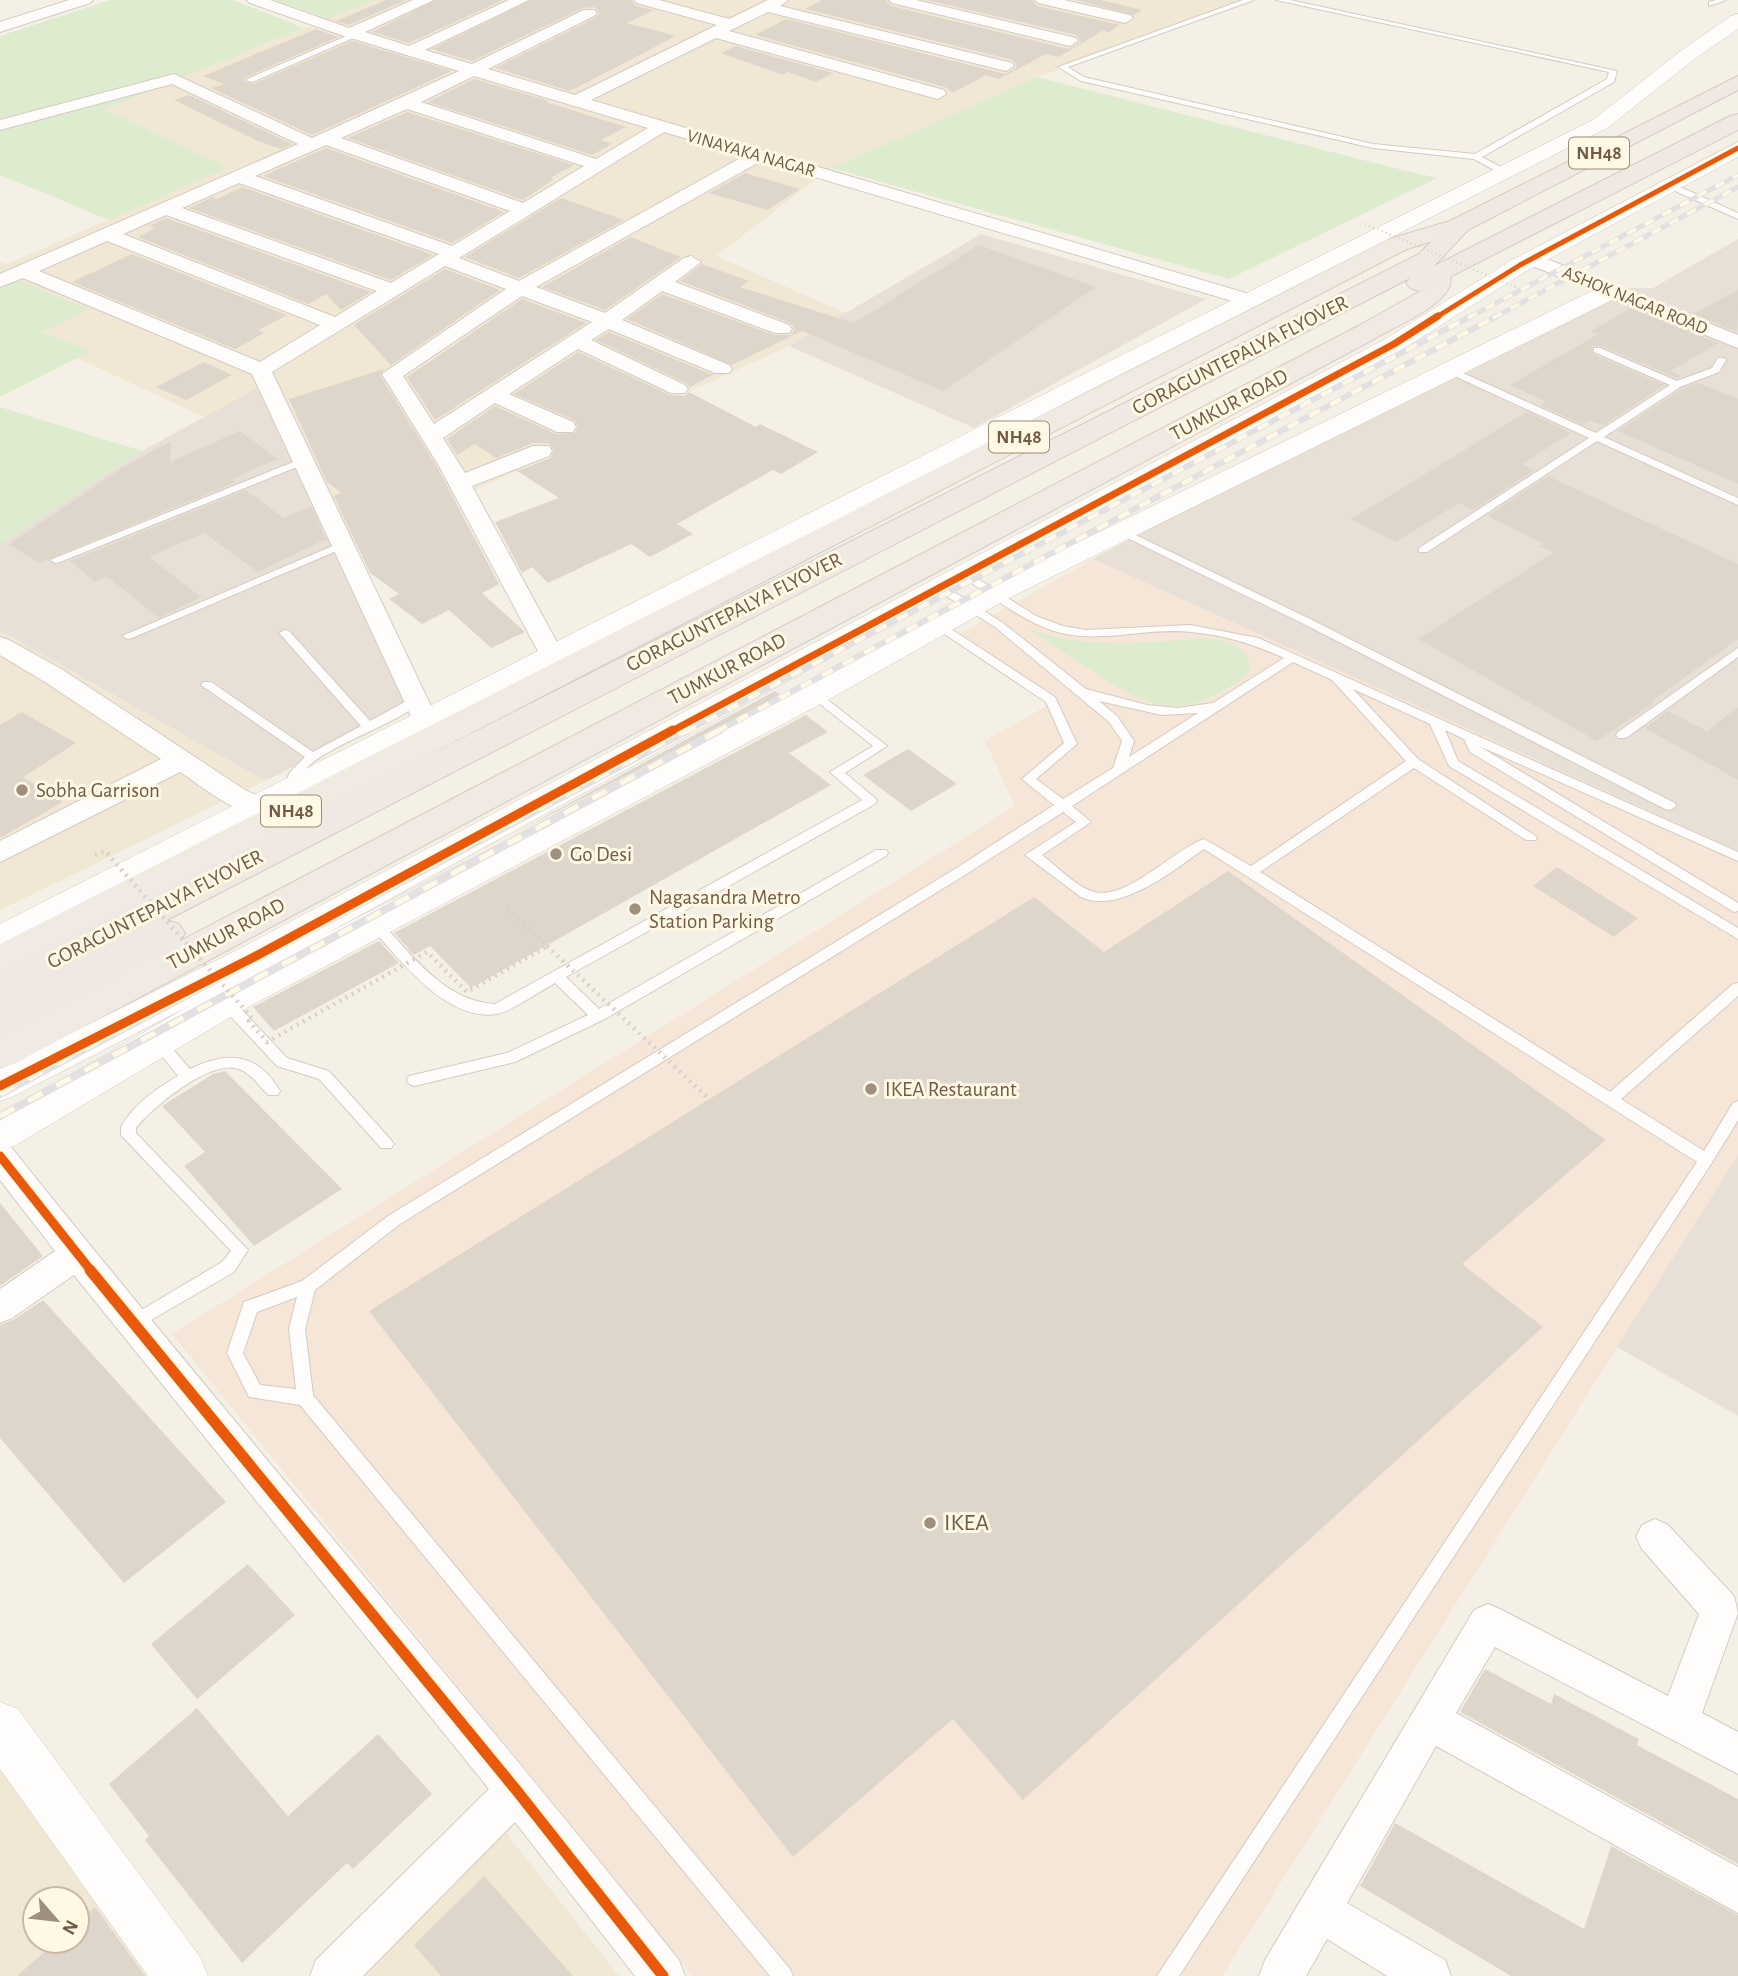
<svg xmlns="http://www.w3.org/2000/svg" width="1738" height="1976" font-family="'Alegreya Sans',sans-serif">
	<rect width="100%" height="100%" fill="#f5f0e5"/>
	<g fill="#f1e7d5" fill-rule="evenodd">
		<polygon points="374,0 1252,0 1037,77 831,168 716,256 846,313 789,346 334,555 257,388 204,417 77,358 90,351 41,332 87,309 18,280 0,288 0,262 7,264 226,168 104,109"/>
		<polygon points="0,630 265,781 0,910"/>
		<path d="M0 1769 147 1976H0ZM35 1899H77V1941H35Z"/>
		<polygon points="503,1829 619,1976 357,1976"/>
	</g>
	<polygon fill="#f6e6d8" points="1093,559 1738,851 1738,1155 1222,1976 693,1976 172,1334 1015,806 985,741 1055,701 959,634"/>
	<g fill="#e8e0d7">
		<polygon points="981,234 1206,299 974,428 789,346"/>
		<polygon points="1738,239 1738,851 1093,559 1600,288 1653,288"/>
		<polygon points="257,388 407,709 265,781 0,630 0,544 142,451"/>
		<polygon points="1738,1155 1738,1416 1617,1347"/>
	</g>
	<g fill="#ddeccf">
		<polygon points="110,0 233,0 304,28 105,109 227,168 109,220 0,175 0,36"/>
		<polygon points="274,0 374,0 328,19"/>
		<polygon points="1037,77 1391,167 1437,178 1229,279 831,168"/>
		<polygon points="18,280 88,309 42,332 91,351 0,397 0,288"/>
		<polygon points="0,407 142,451 0,544"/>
		<path d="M1024 627C1085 651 1144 642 1209 638 1226 641 1249 646 1250 667 1247 679 1233 684 1222 691 1171 723 1131 697 1088 668 1066 654 1045 640 1024 627Z"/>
	</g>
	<g fill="#dfd6cb">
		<polygon points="386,0 406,0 349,25 336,21"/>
		<polygon points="436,0 503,0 409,43 372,32"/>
		<polygon points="531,0 631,0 636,6 654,10 627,23 676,36 570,91 495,68 595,18 600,13 594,7 583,8 472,61 432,49"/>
		<polygon points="822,0 886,0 891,6 1069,49 1081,42 1077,35 927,0 1032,0 1037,6 1120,25 1109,32 1102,31 1059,57 1046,54 999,79 986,75 953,93 945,87 755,35 786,19 1005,74 1017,67 1013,60 805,9"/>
		<polygon points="1076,0 1101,0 1142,10 1134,15"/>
		<polygon points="316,29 338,37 244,78 243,81 253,84 352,41 452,71 312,135 211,88 224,84 203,76"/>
		<polygon points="735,46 833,73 816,82 788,72 783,75 721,53"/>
		<polygon points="474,79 549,101 546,102 626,127 601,140 612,144 592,155 428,102"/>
		<polygon points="189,95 292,144 281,149 260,142 174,100"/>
		<polygon points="407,112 574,165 550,178 554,179 523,200 348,138"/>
		<polygon points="326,148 504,212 452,243 263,176"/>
		<polygon points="745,173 800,189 767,210 709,193"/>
		<polygon points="242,187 433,255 391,280 189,208 213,197 217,199"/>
		<polygon points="561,198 624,220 519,278 465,257"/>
		<polygon points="166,218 371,292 341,310 326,294 308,304 138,237 155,228 149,226"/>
		<polygon points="630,237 681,257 605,310 542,287"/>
		<polygon points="979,245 1096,287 943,391 802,331 732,365 627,319 662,294 774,335 791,335 795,329 790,323 680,281 702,264 749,281 740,287 854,323"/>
		<polygon points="132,254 287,315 258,330 264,333 235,349 72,282"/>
		<polygon points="445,269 500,290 391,365 354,325"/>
		<polygon points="1738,290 1737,332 1693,314"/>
		<polygon points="522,299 586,323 435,420 407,377"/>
		<polygon points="1631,308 1718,343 1671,371 1682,376 1677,378 1601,346 1592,346 1593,354 1664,385 1604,425 1590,421 1584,425 1540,405 1545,401 1510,385 1598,334 1591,331"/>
		<polygon points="609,332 713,375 690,387 686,383 596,340"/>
		<polygon points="578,352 670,395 685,396 689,392 756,427 760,424 818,452 781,474 773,470 677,524 693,534 650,557 631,544 548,583 532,567 522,573 495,522 559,498 517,471 550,458 554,450 549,443 533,443 496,458 475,444 457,455 447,439 495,406 556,434 575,433 578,426 574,420 514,394"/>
		<polygon points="204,362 232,375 186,400 156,387"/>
		<polygon points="384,369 380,375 437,467 499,584 482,593 525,632 491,648 449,610 422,624 389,599 399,594 370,573 334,496 342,493 327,482 289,399"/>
		<polygon points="1698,383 1738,399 1738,484 1618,431 1681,389"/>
		<polygon points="1527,412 1571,433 1522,464 1535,470 1473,510 1459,503 1396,542 1351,519"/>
		<polygon points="240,431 278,459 232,479 236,482 39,563 9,544 122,468 171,441 170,462"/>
		<polygon points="1548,476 1738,564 1738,639 1651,702 1654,703 1597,741 1418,639 1553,553 1539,546 1543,544 1487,516"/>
		<polygon points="246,490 283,518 311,506 327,541 324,540 258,572 204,533 149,557 201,597 159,618 106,576 95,582 70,561"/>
		<polygon points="775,691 781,696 515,833"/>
		<polygon points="1738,707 1738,780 1645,728 1668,711 1707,731"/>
		<polygon points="22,712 76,743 23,777 63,802 0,838 0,725"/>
		<polygon points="806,715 828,732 789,753 831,785 471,988 430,946 414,955 394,933"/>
		<polygon points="908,749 957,784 911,811 863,775"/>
		<polygon points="1557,867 1638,918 1614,937 1533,886"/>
		<polygon points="1228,871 1606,1140 1462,1264 1543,1327 1023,1800 953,1719 793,1857 369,1311 1034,897 1104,952"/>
		<polygon points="379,941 399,963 274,1031 253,1007"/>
		<polygon points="225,1071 342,1189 254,1246 184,1166 205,1152 162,1106 213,1074"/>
		<polygon points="0,1203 43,1256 0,1286"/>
		<polygon points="43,1300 226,1502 124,1583 0,1438 0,1325 13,1320"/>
		<polygon points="248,1564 295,1615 197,1699 151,1644"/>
		<polygon points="1485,1669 1551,1704 1554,1694 1639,1739 1637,1745 1738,1799 1738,1864 1460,1712"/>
		<polygon points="197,1708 288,1816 378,1734 432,1794 353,1869 347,1863 242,1963 145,1840 149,1836 109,1784"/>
		<polygon points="1395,1823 1584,1929 1611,1846 1738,1915 1738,1976 1511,1976 1360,1886"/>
		<polygon points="484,1876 573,1976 441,1976 414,1945"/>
		<polygon points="95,1907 145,1976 17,1976 57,1941 77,1941 77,1923"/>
	</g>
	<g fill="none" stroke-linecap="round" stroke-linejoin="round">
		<defs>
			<g id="service">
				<polygon points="1243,0 1254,0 1068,67 1084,77 1373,144 1475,154 1607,79 1609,72 1276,0 1290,0 1617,71 1614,82 1482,157 1508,171 1509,173 1505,176 1474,159 1373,148 1081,81 1058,67"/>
				<polygon points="1716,0 1726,0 1709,6 1709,2"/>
				<polygon points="353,33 360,35 252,82 245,80"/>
				<polygon points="1669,182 1738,213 1738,219 1666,187 1665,185"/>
				<polygon points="1594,348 1600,348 1677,381 1712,368 1718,358 1724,358 1726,360 1719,372 1680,387 1604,437 1738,498 1738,505 1597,441 1427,552 1419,552 1419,548 1589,438 1448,373 1448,369 1454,369 1596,433 1670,385 1594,352"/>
				<polygon points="303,458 307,459 307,463 60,562 56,563 50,560"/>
				<polygon points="1121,528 1308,618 1675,803 1676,806 1670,810 1665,809 1300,622 1117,533 1117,529"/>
				<polygon points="342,542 346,543 346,547 132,638 128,639 122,636"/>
				<path d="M964 570 1036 616 1063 626 1086 630 1190 625 1258 638 1738 852V861L1479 746 1738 903V911L1734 912 1470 752 1464 739 1445 730 1458 761 1738 928V939L1449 766 1430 724 1353 689 1418 759 1537 837 1536 840H1526L1414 768 1260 872 1610 1092 1733 984 1738 983V996L1621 1099 1704 1151 1733 1103 1738 1101V1120L1711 1164 1179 1976H1157L1697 1162 1204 849C1174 870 1119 915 1081 897L1025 855 1076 822 1063 812 968 873 400 1224 315 1290 305 1329 313 1395 790 1969 793 1976H770L300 1405 249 1397 227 1353 244 1302 302 1281 388 1216 958 867 1054 805 1022 779 1064 743 1046 702 934 627V623H942L1055 697 1077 744 1036 779 1063 799 1113 768 1122 741 1109 722 995 627 935 589V585H943L1003 623 1086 689 1147 705 1178 708 1213 703 1284 658C1254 644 1224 635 1191 632 1147 627 1101 644 1057 632 1021 621 991 596 960 575L958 573ZM1293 662 1332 680 1406 761 1251 866 1204 839C1175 848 1124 904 1091 891 1073 884 1057 866 1042 855L1091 822 1072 806ZM1099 701 1162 715 1198 713 1129 757 1134 741 1117 716ZM297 1297 289 1329 296 1389 260 1385 243 1353 257 1312Z"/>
				<path d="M285 630 289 631 370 721 412 698 416 697 422 701C398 725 316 748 301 775 299 779 298 787 297 791L291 795 285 791 289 773 305 757 201 685 203 682H211L313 752 361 726 281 635 279 633Z"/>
				<polygon points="1738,648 1738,657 1626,738 1618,738 1616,735 1618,732"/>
				<path d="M815 690 887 746 845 773 875 798 877 801 875 804 566 977 599 1009 876 850H886L888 853 886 856 603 1020 515 1062 414 1086 409 1084 407 1080 409 1076 507 1053 588 1015 555 983C542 990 510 1012 497 1014 446 1022 401 960 370 927L368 924 370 921H380C412 955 444 1001 495 1004L862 800 830 772 873 746 811 697 809 694 811 691Z"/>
				<polygon points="226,997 231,998 287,1058 329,1071 391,1140 394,1144 391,1148 381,1148 319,1079 277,1066 221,1006 219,1002 221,998"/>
				<path d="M159 1038 164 1039 190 1069C227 1051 257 1052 280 1091L278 1095H268C259 1085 248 1070 235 1068 206 1063 153 1107 136 1128V1133L248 1250 234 1272 134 1330 128 1328 126 1323 128 1318 222 1262 231 1251 121 1135V1127C133 1105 157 1088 178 1076L152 1043 154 1039Z"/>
			</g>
			<g id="minor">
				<polygon points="69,0 93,0 90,3 0,32 0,22"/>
				<path d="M247 0H270L349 28 413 0H434L365 32 409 46 509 0H529L425 50 472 64 584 10H594L597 13 594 16 488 69 575 95 717 25 637 3 634 0H659L729 19 768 0H788L780 6 1012 63 1014 66 1006 71 768 12 729 31 944 90 946 94 938 99 716 38 591 100 1256 296 1259 300 1256 304H1242L761 161 536 287 605 313 684 258 691 256 701 262 675 282 789 325 792 329 789 333H775L662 291 622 320 729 365 732 369 729 373H715L609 329 591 340 685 385 688 389 685 393H671L578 349 509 394 573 422 576 427 573 432H557L495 403 443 438 465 473 533 446H549L552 451 549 456 472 486 565 657 562 662 553 665 544 662 541 657 439 466 382 374 506 289 445 266 272 372 439 723 435 729 426 731 417 729 252 374 23 278 0 287V274L298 144 172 84 0 130V120L174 74 312 138 459 71 344 36 250 3ZM474 76 648 128 596 159 421 102ZM407 109 584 166 523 203 341 138ZM664 132 744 156 519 281 459 258ZM326 145 510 211 452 246 255 176ZM239 183 439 254 391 283 182 208ZM166 215 377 291 335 317 123 234ZM107 241 320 325 260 362 39 271ZM522 296 592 322 434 424 403 376Z"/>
				<polygon points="889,0 916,0 1076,38 1078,41 1070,46 892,3"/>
				<polygon points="1035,0 1064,0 1130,15 1133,18 1125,23 1038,3"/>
				<polygon points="1532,253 1738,335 1738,348 1525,263 1522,259"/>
				<path d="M0 637 9 640 63 670 245 790 269 801 273 807 269 813C242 821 202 786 180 772L0 862V841L161 759 45 682 0 655Z"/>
				<path d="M0 1143 11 1147C230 1421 460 1686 679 1960L685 1976H635L515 1822 363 1976H310L316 1960 489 1789 74 1275 12 1318 0 1323V1289L55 1251 0 1180Z"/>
				<polygon points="1655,1519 1668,1525 1734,1596 1738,1613 1702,1713 1738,1732 1738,1774 1495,1647 1456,1713 1738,1867 1738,1913 1436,1746 1347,1903 1445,1960 1451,1976 1387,1976 1327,1939 1306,1976 1259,1976 1265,1960 1474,1610 1488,1604 1502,1610 1668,1696 1699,1614 1642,1549 1636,1537 1642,1525"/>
			</g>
			<g id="tertiary">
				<polygon points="1738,14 1738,29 1696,58 1607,128 1084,393 13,948 0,952 0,924 1066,383 1593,120 1682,50 1731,16"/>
				<polygon points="1738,142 1738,157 1528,270 1403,349 1040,543 322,936 804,687 987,587 1602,286 1611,284 1620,286 1623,291 1620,296 1007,599 826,701 239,1012 14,1146 0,1150 0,1116 189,1006 14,1096 0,1101 0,1069 241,948 1385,339 1512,260"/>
				<polygon points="0,1702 18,1709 200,1957 208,1976 148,1976 0,1769"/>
			</g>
			<g id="trunk">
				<polygon points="1460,218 1468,220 1472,225 1468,230 1407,249 13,970 0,974 0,944 1389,239"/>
				<path d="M1438 266 1447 268C1468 298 1397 325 1376 338L14 1064 0 1068V1035L1358 326 1424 289 1426 273 1429 268Z"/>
			</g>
			<polygon id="motorway" points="1738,76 1738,90 1468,230 1434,266 1730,116 1738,114 1738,130 1428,288 1419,291 1410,288 1406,283 1410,278 167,920 179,924 185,933 179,942 14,1030 0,1035 0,972 1419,254 1452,220"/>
		</defs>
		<use href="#service" stroke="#d4cbc1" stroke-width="2"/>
		<use href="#minor" stroke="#d4cbc1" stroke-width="2"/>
		<use href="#tertiary" stroke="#d4cbc1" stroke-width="1"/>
		<use href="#trunk" stroke="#d4ccc3" stroke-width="2"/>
		<use href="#motorway" stroke="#d4ccc3" stroke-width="2"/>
		<polyline stroke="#d7d0c9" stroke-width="4.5" stroke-dasharray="2 5" stroke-linecap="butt" points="507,909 546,945"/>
		<use href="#service" fill="#fefdfb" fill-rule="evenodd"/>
		<use href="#minor" fill="#fefdfb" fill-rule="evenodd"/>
		<use href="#tertiary" fill="#fefdfb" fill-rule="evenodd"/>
		<use href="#trunk" fill="#f1eae2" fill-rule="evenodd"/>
		<use href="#motorway" fill="#f0e8e2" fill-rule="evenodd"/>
		<defs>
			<g id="rail-far2">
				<polyline points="1468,318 1738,175"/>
				<polyline points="1493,318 1738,187"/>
			</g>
			<g id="rail-far1">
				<polyline points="685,732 1471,316"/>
				<polyline points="716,732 1497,316"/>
			</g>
			<g id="rail">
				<polyline points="0,1094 688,730"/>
				<polyline points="0,1116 720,730"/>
			</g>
		</defs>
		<use href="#rail-far2" stroke="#e3e0e2" stroke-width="5"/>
		<use href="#rail-far1" stroke="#e3e0e2" stroke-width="6"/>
		<use href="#rail" stroke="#e3e0e2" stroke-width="8"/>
		<use href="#rail-far2" stroke="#fff8e4" stroke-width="3.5" stroke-dasharray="10" stroke-linecap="butt"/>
		<use href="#rail-far1" stroke="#fff8e4" stroke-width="4.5" stroke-dasharray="12" stroke-linecap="butt"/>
		<use href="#rail" stroke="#fff8e4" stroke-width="5" stroke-dasharray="16" stroke-linecap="butt"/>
		<polyline stroke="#d7d0c9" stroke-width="2.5" stroke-dasharray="1 3.5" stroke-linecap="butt" points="1365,224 1518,288"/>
		<g stroke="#d7d0c9" stroke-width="4.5" stroke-dasharray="2 5" stroke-linecap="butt">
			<polyline points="95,855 105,851 253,1019 249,1021 267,1042 427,952 467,992 547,946"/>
			<polyline points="547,946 709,1099"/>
		</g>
		<defs>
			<polyline id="cycleway-far3" points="1435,318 1520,265 1738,148"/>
			<polyline id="cycleway-far2" points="670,732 1394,344 1438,316"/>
			<g id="cycleway-far1">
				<polyline points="0,1086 254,957 673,730"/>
				<polyline points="0,1156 92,1272"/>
			</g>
			<polyline id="cycleway" points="90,1270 517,1791 663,1976"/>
		</defs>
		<use href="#cycleway-far3" stroke="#fff8e4" stroke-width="8"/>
		<use href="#cycleway-far2" stroke="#fff8e4" stroke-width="10"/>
		<use href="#cycleway-far1" stroke="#fff8e4" stroke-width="13"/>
		<use href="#cycleway" stroke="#fff8e4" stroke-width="16"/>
		<use href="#cycleway-far3" stroke="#e8590c" stroke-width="5"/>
		<use href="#cycleway-far2" stroke="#e8590c" stroke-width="7"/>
		<use href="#cycleway-far1" stroke="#e8590c" stroke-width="9"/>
		<use href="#cycleway" stroke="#e8590c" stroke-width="11"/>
	</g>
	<g fill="#a08f7e" stroke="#fff8e4" stroke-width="2.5">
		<circle cx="22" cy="790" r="7"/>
		<circle cx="556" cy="854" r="7"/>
		<circle cx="635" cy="909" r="7"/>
		<circle cx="871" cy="1089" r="7"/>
		<circle cx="930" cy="1523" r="7"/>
	</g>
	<g text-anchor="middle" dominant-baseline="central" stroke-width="6" stroke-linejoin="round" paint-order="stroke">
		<g font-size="18" fill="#725b47" stroke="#fff8e4">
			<text transform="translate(751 154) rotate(16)">VINAYAKA NAGAR</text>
			<text transform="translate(1635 301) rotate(22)">ASHOK NAGAR ROAD</text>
		</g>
		<g fill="#fff8e4" stroke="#9c8a76" stroke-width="2">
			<rect x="1569" y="137.5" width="60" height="31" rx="5"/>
			<rect x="989" y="421.5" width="60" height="31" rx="5"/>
			<rect x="261" y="795.5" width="60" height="31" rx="5"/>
		</g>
		<g font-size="19" font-weight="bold" fill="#725b47">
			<text x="1599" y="153">NH48</text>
			<text x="1019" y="437">NH48</text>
			<text x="291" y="811">NH48</text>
		</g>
		<g font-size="21" fill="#725b47" stroke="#fff8e4">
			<text transform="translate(1240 355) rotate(-27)">GORAGUNTEPALYA FLYOVER</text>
			<text transform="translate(1229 405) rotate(-28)">TUMKUR ROAD</text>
			<text transform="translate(734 612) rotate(-27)">GORAGUNTEPALYA FLYOVER</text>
			<text transform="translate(727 669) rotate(-28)">TUMKUR ROAD</text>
			<text transform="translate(155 909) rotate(-27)">GORAGUNTEPALYA FLYOVER</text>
			<text transform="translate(226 934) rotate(-28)">TUMKUR ROAD</text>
		</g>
		<g font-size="21" fill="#725b47" stroke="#fff8e4" text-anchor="start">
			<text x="36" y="790">Sobha Garrison</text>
			<text x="570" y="854">Go Desi</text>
			<text x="649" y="897">Nagasandra Metro<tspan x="649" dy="24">Station Parking</tspan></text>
			<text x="885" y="1089">IKEA Restaurant</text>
		</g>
		<g font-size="24" fill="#725b47" stroke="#fff8e4" text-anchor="start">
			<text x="944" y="1523">IKEA</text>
		</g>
	</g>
	<g transform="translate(56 1920) rotate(118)"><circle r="33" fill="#fff8e4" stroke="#c7b9a5" stroke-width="2"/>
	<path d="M0-5L12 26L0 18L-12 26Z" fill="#a08f7e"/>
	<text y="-10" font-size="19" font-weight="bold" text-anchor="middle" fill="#725b47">N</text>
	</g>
</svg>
